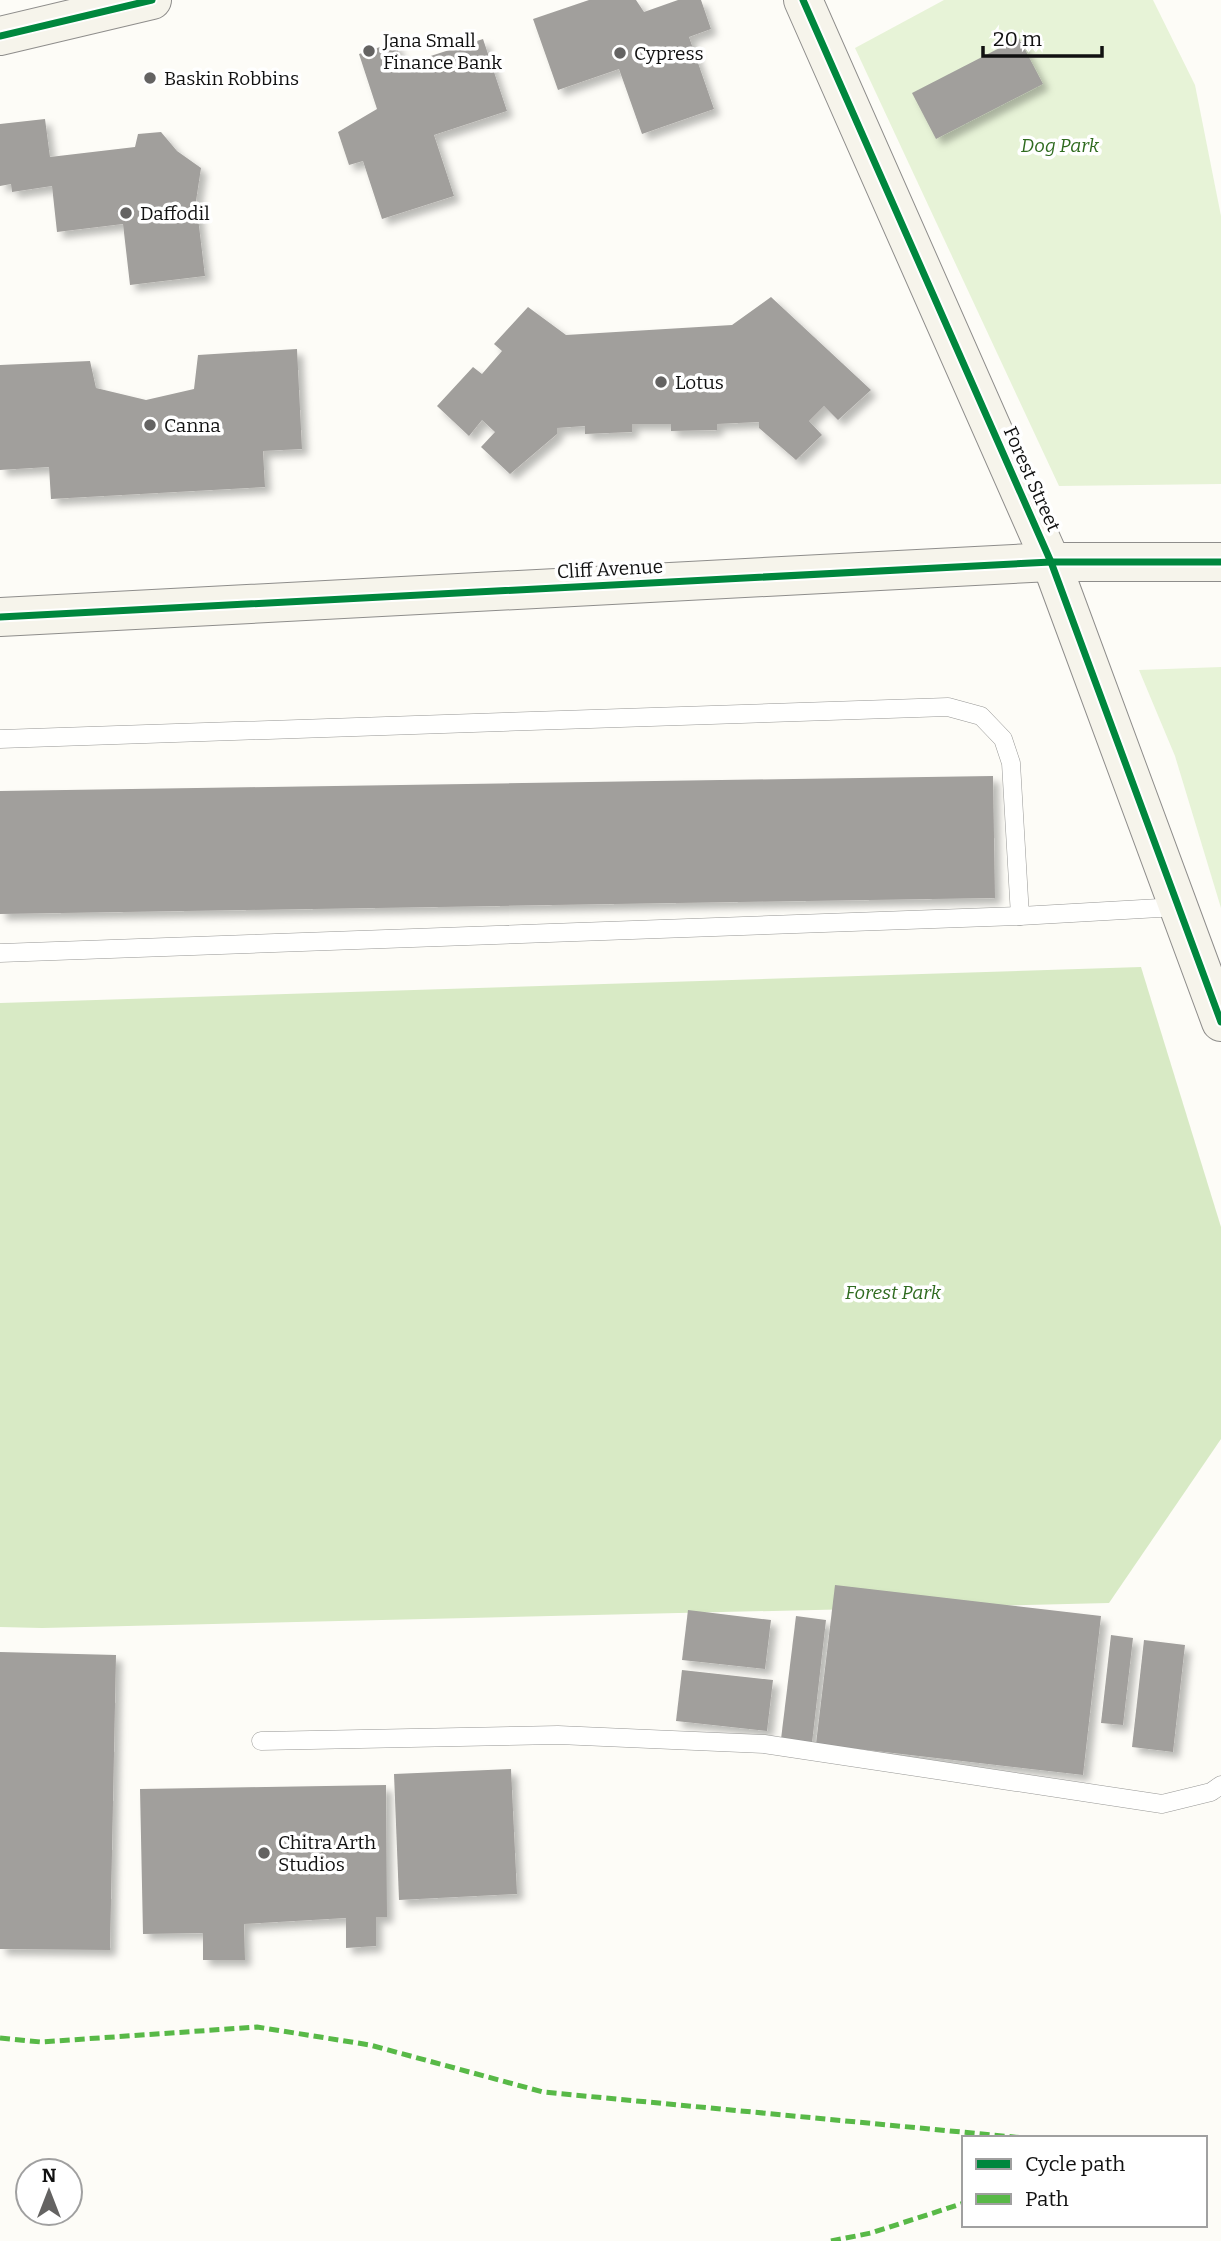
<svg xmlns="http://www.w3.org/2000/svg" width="1221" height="2241" font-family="Bitter,serif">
	<defs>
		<filter id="shadow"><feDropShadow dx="6" dy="6" stdDeviation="3.5" flood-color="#0004"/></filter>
	</defs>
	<rect width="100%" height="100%" fill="#fdfcf7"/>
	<g fill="#e7f3d7">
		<polygon points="944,0 1153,0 1195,85 1221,216 1221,484 1059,486 855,48"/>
		<polygon points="1221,667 1221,908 1175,756 1139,670"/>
	</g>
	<polygon fill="#d8eac5" points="1141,967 1221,1227 1221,1439 1109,1603 42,1628 0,1627 0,1003"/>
	<g fill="#a19f9c" filter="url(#shadow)">
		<polygon points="589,0 636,0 644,12 678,0 701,0 711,29 689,37 714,109 642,134 619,69 558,90 533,19"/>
		<polygon points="1019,38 1043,84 936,139 912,93"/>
		<polygon points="483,39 507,111 434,135 454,196 382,219 363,161 349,165 338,132 377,109 359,54 395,42 403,65"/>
		<polygon points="45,119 50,157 135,147 138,134 161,132 177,151 201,168 196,201 205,276 130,285 123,224 57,232 52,186 12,192 11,184 0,186 0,124"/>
		<polygon points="771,297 871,390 838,420 824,406 809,421 822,435 796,460 759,428 759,422 717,424 717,430 671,431 671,424 632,424 632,432 585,434 585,426 557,428 557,434 510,474 481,447 495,432 482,420 469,436 437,406 473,367 482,374 502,351 494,344 528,307 566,335 732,325"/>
		<polygon points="297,349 302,449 263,451 265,487 51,499 49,467 0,470 0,365 90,361 96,388 146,400 194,389 198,355"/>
		<polygon points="993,776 995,898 0,914 0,791"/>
		<polygon points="835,1585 1101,1616 1083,1775 816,1744"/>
		<polygon points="688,1610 771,1620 765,1669 682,1660"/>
		<polygon points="796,1616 826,1620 812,1743 781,1739"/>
		<polygon points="1111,1635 1133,1638 1123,1725 1101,1723"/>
		<polygon points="1144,1640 1185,1645 1173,1752 1132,1747"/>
		<polygon points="0,1652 116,1655 110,1950 0,1949"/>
		<polygon points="682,1670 773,1680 767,1731 676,1721"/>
		<polygon points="511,1769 517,1894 399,1900 394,1774"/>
		<polygon points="386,1785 387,1917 376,1917 376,1946 346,1948 346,1918 244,1924 245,1960 203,1960 203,1933 143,1934 140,1789"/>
	</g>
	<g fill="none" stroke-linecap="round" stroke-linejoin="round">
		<defs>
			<g id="lane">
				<polyline points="0,739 948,707 981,716 1003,739 1011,763 1020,916"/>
				<polyline points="0,953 1020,916 1177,907"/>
				<polyline points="261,1741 558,1735 764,1744 1162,1804 1211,1792 1221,1785"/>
			</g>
			<g id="secondary">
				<polyline points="803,0 1051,562 1221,1022"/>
				<polyline points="0,36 152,0"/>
				<polyline points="0,617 1051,562 1221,562"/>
			</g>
		</defs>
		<use href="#lane" stroke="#979795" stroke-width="19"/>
		<use href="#secondary" stroke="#8e8d8b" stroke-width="40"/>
		<use href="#lane" stroke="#fffffe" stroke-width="18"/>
		<use href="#secondary" stroke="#f6f4eb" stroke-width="38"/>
		<g stroke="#58b947" stroke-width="5" stroke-dasharray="10 5" stroke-linecap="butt">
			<polyline points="0,2038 41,2042 257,2027 370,2045 543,2092 1024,2138"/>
			<polyline points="831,2241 871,2233 964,2203"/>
		</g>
		<defs>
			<g id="cycleway">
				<polyline points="803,0 1051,562 1221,1022"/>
				<polyline points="0,36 152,0"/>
				<polyline points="0,617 1051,562 1221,562"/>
			</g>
		</defs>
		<use href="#cycleway" stroke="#fff" stroke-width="11"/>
		<use href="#cycleway" stroke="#00873e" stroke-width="7"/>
	</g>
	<g fill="#646362" stroke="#fff" stroke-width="2.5">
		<circle cx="369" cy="51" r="7"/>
		<circle cx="620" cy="53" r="7"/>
		<circle cx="150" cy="78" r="7"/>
		<circle cx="126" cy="213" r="7"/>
		<circle cx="661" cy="382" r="7"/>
		<circle cx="150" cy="425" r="7"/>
		<circle cx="264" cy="1853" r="7"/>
	</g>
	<g text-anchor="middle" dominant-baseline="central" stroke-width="7" stroke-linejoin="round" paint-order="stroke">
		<g font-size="19" fill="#111" stroke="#fff" text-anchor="start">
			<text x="383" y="40">Jana Small<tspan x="383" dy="22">Finance Bank</tspan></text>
			<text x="634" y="53">Cypress</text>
			<text x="164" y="78">Baskin Robbins</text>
			<text x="140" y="213">Daffodil</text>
			<text x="675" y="382">Lotus</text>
			<text x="164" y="425">Canna</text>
			<text x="278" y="1842">Chitra Arth<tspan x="278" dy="22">Studios</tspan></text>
		</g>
		<g font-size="19" font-style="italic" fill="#2f6b1f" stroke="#fff">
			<text x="1060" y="145">Dog Park</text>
			<text x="893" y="1292">Forest Park</text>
		</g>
		<g font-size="19" fill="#111" stroke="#fff">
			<text transform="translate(1032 479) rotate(66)">Forest Street</text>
			<text transform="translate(610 569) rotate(-3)">Cliff Avenue</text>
		</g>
	</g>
	<rect x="962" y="2136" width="245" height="91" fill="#ffffff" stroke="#a0a0a0" stroke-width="2"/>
	<rect x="976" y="2159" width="35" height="10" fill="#00873e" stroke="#a0a0a0" stroke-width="2"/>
	<text x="1025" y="2171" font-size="21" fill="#111111">Cycle path</text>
	<rect x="976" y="2194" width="35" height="10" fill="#58b947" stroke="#a0a0a0" stroke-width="2"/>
	<text x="1025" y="2206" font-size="21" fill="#111111">Path</text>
	<g transform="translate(49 2192)"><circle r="33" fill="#ffffff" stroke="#a0a0a0" stroke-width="2"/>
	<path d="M0-5L12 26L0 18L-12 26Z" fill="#646362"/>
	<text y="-10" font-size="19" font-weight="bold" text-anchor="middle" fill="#111111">N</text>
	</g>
	<path d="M983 46v10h119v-10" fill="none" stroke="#111111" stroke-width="3.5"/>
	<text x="993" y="46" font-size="21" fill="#111111" stroke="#ffffff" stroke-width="5" paint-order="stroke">20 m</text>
</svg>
